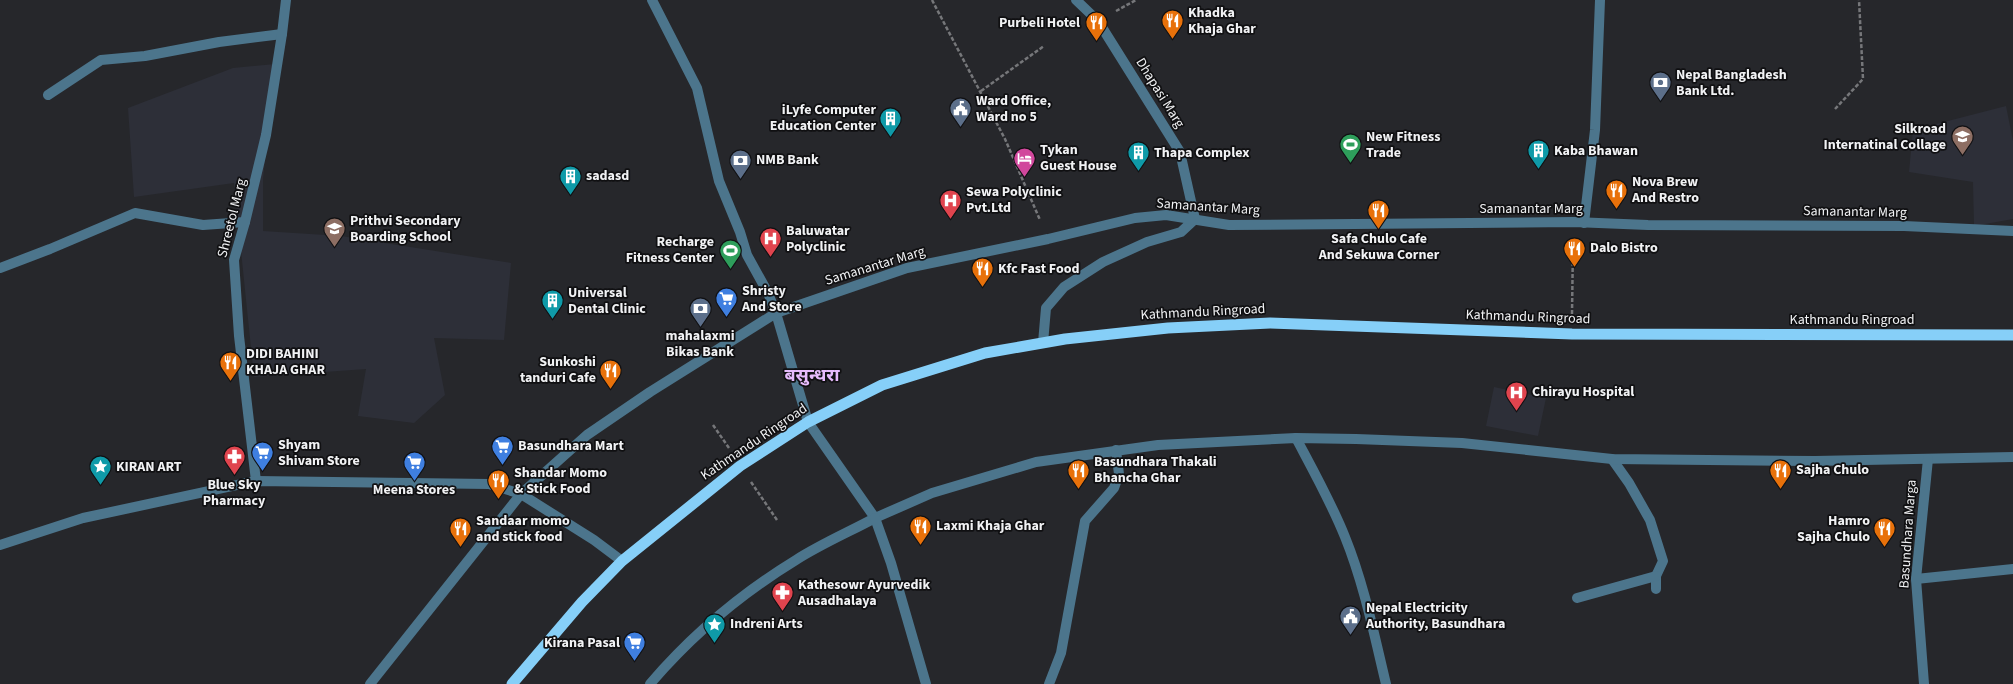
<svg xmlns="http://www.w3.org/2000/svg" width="2013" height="684" font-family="'Source Sans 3','Noto Sans Devanagari',sans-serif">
	<rect width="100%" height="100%" fill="#26272b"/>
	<g fill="#2d2f38">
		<polygon points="275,64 263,179 263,231 341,236 511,263 504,340 434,338 445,395 414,423 358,416 366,369 254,377 234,183 134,197 128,108 233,68"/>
		<polygon points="2006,106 2013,141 2013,219 1974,226 1973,182 1909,172 1913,130"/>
		<polygon points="1494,387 1546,398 1538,436 1486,426"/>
	</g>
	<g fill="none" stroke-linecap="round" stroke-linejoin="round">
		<g stroke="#76777a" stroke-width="2.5" stroke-dasharray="4 2" stroke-linecap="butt">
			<polyline points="932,0 1005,139 1040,220"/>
			<polyline points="1116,11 1136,0"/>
			<polyline points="981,91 1044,46"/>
			<polyline points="1835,109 1863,79 1859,0"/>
			<polyline points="1572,314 1573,243"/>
			<polyline points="713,425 729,448"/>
			<polyline points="751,482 777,520"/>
		</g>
		<g stroke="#4c758c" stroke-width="10">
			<polyline points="1612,459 1629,483 1650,520 1663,561 1656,576 1656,589"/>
			<path d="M650 684C691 636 742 593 796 560 821 544 849 532 875 518"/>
		</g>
		<g stroke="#4c758c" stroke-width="10">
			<polyline points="652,0 697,88 719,181 740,232 747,255 768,293 776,313 808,422 875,518 932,493 1036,462 1158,445 1296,438 1356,439 1462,443 1612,459 1815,461 2013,457"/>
			<polyline points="48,95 101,60 145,56 219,42 282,34"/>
			<polyline points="1584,223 1595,130 1600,0"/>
			<polyline points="0,268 50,249 135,213 203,225 245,222"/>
			<polyline points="1043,343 1046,308 1064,287 1103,262 1147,242 1181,232 1195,219 1180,152 1098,21 1076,0"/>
			<path d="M1296 438C1313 470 1331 502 1345 537 1364 584 1374 634 1386 684"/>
			<polyline points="256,481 239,336 234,260 245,222 266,135 282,34 286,0"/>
			<polyline points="875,518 891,563 926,684"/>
			<polyline points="1916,579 2013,569"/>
			<polyline points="1577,598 1656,576"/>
			<polyline points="370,684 521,494 587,435 650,392 776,313 907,268 1048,239 1135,218 1166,215 1229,225 1574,222 1648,225 1904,226 2013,231"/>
			<polyline points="1049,684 1061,653 1085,521 1114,488 1119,474 1116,450"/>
			<polyline points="1924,684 1916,579 1928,459"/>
		</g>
		<polyline stroke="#4c758c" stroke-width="10" points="0,545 83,518 256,481 489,484 521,494 594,540 622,561"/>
		<polyline stroke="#86cff8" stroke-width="11" points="512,684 582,602 622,561 740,466 808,422 882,385 985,353 1065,339 1168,328 1270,323 1572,334 2013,335"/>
	</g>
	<defs>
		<symbol id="restaurant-pin" viewBox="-11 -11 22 30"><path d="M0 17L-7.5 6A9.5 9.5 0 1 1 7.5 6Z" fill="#e8710a" stroke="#101012"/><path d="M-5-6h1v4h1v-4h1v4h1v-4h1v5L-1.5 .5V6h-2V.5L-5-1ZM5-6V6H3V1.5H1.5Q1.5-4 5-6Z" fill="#fff"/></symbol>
		<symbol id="bank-pin" viewBox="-11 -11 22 30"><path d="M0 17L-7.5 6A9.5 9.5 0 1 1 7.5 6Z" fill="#5c6f8a" stroke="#101012"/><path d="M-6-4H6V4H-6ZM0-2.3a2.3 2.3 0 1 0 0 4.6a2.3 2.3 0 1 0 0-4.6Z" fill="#fff"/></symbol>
		<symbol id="civic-pin" viewBox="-11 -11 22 30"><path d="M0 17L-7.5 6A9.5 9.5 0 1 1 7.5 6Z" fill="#5c6f8a" stroke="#101012"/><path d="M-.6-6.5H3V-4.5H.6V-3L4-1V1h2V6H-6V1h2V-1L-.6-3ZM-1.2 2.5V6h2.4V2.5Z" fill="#fff"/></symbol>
		<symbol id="building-pin" viewBox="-11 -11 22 30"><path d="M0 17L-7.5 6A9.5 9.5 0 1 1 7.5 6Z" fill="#0f9aa8" stroke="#101012"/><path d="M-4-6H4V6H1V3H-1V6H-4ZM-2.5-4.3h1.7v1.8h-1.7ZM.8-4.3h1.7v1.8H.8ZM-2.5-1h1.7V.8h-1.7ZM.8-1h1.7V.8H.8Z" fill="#fff"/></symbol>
		<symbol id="university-pin" viewBox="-11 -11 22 30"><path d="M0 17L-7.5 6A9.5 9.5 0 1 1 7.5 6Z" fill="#8d6e63" stroke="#101012"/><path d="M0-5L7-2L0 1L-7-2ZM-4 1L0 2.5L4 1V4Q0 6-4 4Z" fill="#fff"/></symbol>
		<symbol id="stadium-pin" viewBox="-11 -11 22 30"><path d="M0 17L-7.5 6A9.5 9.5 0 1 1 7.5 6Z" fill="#2e9e5b" stroke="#101012"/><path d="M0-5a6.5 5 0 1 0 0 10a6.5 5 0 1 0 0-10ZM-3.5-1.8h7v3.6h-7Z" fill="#fff"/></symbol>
		<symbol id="hotel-pin" viewBox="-11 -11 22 30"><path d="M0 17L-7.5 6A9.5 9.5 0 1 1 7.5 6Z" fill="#d1479c" stroke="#101012"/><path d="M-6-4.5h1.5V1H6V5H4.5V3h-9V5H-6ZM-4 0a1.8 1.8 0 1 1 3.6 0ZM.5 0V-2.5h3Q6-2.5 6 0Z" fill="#fff"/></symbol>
		<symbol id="hospital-pin" viewBox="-11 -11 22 30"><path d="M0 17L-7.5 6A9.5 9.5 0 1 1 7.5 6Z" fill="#e0444e" stroke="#101012"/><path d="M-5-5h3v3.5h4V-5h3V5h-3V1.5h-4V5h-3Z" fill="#fff"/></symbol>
		<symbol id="school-pin" viewBox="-11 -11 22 30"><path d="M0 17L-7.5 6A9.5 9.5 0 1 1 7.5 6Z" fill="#8d6e63" stroke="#101012"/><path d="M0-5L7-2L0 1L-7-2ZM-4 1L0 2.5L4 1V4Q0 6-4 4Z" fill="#fff"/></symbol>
		<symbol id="supermarket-pin" viewBox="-11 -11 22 30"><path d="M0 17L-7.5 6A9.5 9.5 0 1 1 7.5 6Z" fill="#3f7fe0" stroke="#101012"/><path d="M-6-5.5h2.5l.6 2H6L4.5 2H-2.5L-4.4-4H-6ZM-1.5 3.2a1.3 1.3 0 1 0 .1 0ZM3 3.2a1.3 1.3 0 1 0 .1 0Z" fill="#fff"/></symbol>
		<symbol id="pharmacy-pin" viewBox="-11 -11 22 30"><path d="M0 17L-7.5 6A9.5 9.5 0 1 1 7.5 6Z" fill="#e0444e" stroke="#101012"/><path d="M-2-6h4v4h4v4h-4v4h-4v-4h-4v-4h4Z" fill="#fff"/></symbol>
		<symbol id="sight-pin" viewBox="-11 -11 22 30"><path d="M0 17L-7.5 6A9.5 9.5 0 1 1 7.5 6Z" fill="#0f9aa8" stroke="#101012"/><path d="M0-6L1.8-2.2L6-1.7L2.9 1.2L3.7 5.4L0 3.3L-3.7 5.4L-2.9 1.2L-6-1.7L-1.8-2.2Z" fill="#fff"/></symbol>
	</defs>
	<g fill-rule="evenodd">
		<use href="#restaurant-pin" x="1160" y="8" width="25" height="34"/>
		<use href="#restaurant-pin" x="1084" y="10" width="25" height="34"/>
		<use href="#bank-pin" x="1648" y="70" width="25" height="34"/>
		<use href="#civic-pin" x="948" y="96" width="25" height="34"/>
		<use href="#building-pin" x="878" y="106" width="25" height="34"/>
		<use href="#university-pin" x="1950" y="124" width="25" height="34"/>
		<use href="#stadium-pin" x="1338" y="132" width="25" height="34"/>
		<use href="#building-pin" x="1526" y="138" width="25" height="34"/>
		<use href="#building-pin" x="1126" y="140" width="25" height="34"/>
		<use href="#hotel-pin" x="1012" y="146" width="25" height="34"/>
		<use href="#bank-pin" x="728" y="148" width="25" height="34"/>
		<use href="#building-pin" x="558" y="164" width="25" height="34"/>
		<use href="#restaurant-pin" x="1604" y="178" width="25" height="34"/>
		<use href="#hospital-pin" x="938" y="188" width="25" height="34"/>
		<use href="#restaurant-pin" x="1366" y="198" width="25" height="34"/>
		<use href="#school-pin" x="322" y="216" width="25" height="34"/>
		<use href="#hospital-pin" x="758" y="226" width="25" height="34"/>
		<use href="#restaurant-pin" x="1562" y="236" width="25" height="34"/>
		<use href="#stadium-pin" x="718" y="238" width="25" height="34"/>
		<use href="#restaurant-pin" x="970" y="256" width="25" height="34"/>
		<use href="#supermarket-pin" x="714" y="286" width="25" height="34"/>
		<use href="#building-pin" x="540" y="288" width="25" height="34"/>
		<use href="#bank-pin" x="688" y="296" width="25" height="34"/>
		<use href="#restaurant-pin" x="218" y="350" width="25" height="34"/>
		<use href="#restaurant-pin" x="598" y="358" width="25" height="34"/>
		<use href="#hospital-pin" x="1504" y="380" width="25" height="34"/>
		<use href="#supermarket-pin" x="490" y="434" width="25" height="34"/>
		<use href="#supermarket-pin" x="250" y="440" width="25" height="34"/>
		<use href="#pharmacy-pin" x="222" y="444" width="25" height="34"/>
		<use href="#supermarket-pin" x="402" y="450" width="25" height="34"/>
		<use href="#sight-pin" x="88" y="454" width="25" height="34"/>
		<use href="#restaurant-pin" x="1066" y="458" width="25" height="34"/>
		<use href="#restaurant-pin" x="1768" y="458" width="25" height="34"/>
		<use href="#restaurant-pin" x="486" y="468" width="25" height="34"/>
		<use href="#restaurant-pin" x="908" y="514" width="25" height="34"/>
		<use href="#restaurant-pin" x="448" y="516" width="25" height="34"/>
		<use href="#restaurant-pin" x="1872" y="516" width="25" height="34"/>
		<use href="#pharmacy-pin" x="770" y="580" width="25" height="34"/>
		<use href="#civic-pin" x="1338" y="604" width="25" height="34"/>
		<use href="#sight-pin" x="702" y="612" width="25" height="34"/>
		<use href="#supermarket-pin" x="622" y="630" width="25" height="34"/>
	</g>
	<g text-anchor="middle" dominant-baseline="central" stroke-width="3.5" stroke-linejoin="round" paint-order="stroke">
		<g font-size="14" font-weight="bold" fill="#f1f2f4" stroke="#101012" text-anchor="start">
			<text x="1188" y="13">Khadka<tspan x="1188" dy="16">Khaja Ghar</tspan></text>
			<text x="1080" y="23" text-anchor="end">Purbeli Hotel</text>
			<text x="1676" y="75">Nepal Bangladesh<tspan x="1676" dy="16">Bank Ltd.</tspan></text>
			<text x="976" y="101">Ward Office,<tspan x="976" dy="16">Ward no 5</tspan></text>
			<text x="876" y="110" text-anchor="end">iLyfe Computer<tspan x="876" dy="16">Education Center</tspan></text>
			<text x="1946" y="129" text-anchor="end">Silkroad<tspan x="1946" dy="16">Internatinal Collage</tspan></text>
			<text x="1366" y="137">New Fitness<tspan x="1366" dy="16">Trade</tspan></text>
			<text x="1040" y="150">Tykan<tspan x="1040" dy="16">Guest House</tspan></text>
			<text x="1554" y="151">Kaba Bhawan</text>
			<text x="1154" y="153">Thapa Complex</text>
			<text x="756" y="160">NMB Bank</text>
			<text x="586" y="176">sadasd</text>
			<text x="1632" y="182">Nova Brew<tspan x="1632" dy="16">And Restro</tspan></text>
			<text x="966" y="192">Sewa Polyclinic<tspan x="966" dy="16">Pvt.Ltd</tspan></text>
			<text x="350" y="221">Prithvi Secondary<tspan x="350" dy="16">Boarding School</tspan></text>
			<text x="786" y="231">Baluwatar<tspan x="786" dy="16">Polyclinic</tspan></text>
			<text x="1379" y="239" text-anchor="middle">Safa Chulo Cafe<tspan x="1379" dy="16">And Sekuwa Corner</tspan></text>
			<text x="714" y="242" text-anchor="end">Recharge<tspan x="714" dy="16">Fitness Center</tspan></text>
			<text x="1590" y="248">Dalo Bistro</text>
			<text x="998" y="269">Kfc Fast Food</text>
			<text x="742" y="291">Shristy<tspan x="742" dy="16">And Store</tspan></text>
			<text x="568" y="293">Universal<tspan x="568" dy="16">Dental Clinic</tspan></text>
			<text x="700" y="336" text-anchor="middle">mahalaxmi<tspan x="700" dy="16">Bikas Bank</tspan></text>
			<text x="246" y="354">DIDI BAHINI<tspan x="246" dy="16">KHAJA GHAR</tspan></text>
			<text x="596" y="362" text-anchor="end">Sunkoshi<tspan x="596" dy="16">tanduri Cafe</tspan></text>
			<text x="1532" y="392">Chirayu Hospital</text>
			<text x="278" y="445">Shyam<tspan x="278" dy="16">Shivam Store</tspan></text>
			<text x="518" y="446">Basundhara Mart</text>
			<text x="1094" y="462">Basundhara Thakali<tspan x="1094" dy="16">Bhancha Ghar</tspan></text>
			<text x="116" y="467">KIRAN ART</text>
			<text x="1796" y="470">Sajha Chulo</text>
			<text x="514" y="473">Shandar Momo<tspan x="514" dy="16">&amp; Stick Food</tspan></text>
			<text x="234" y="485" text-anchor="middle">Blue Sky<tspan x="234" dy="16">Pharmacy</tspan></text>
			<text x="414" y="490" text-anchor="middle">Meena Stores</text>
			<text x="476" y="521">Sandaar momo<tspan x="476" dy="16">and stick food</tspan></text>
			<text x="1870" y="521" text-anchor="end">Hamro<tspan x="1870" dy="16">Sajha Chulo</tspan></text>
			<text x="936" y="526">Laxmi Khaja Ghar</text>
			<text x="798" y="585">Kathesowr Ayurvedik<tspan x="798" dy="16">Ausadhalaya</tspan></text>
			<text x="1366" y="608">Nepal Electricity<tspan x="1366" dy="16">Authority, Basundhara</tspan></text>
			<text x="730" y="624">Indreni Arts</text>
			<text x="620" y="643" text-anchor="end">Kirana Pasal</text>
		</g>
		<g font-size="14" fill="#f1f2f4" stroke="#101012">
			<text transform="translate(1160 93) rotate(58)">Dhapasi Marg</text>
			<text transform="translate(1208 207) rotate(4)">Samanantar Marg</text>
			<text x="1531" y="209">Samanantar Marg</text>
			<text transform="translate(1855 212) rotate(1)">Samanantar Marg</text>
			<text transform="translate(232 218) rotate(-76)">Shreetol Marg</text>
			<text transform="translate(875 266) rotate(-17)">Samanantar Marg</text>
			<text transform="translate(1203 312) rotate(-3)">Kathmandu Ringroad</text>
			<text transform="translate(1528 317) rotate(2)">Kathmandu Ringroad</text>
			<text x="1852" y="320">Kathmandu Ringroad</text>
			<text transform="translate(754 442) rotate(-34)">Kathmandu Ringroad</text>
			<text transform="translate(1908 534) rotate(-86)">Basundhara Marga</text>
		</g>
		<g font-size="18" font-weight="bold" fill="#e6bbfc" stroke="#101012">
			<text x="812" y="375">बसुन्धरा</text>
		</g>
	</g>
</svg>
